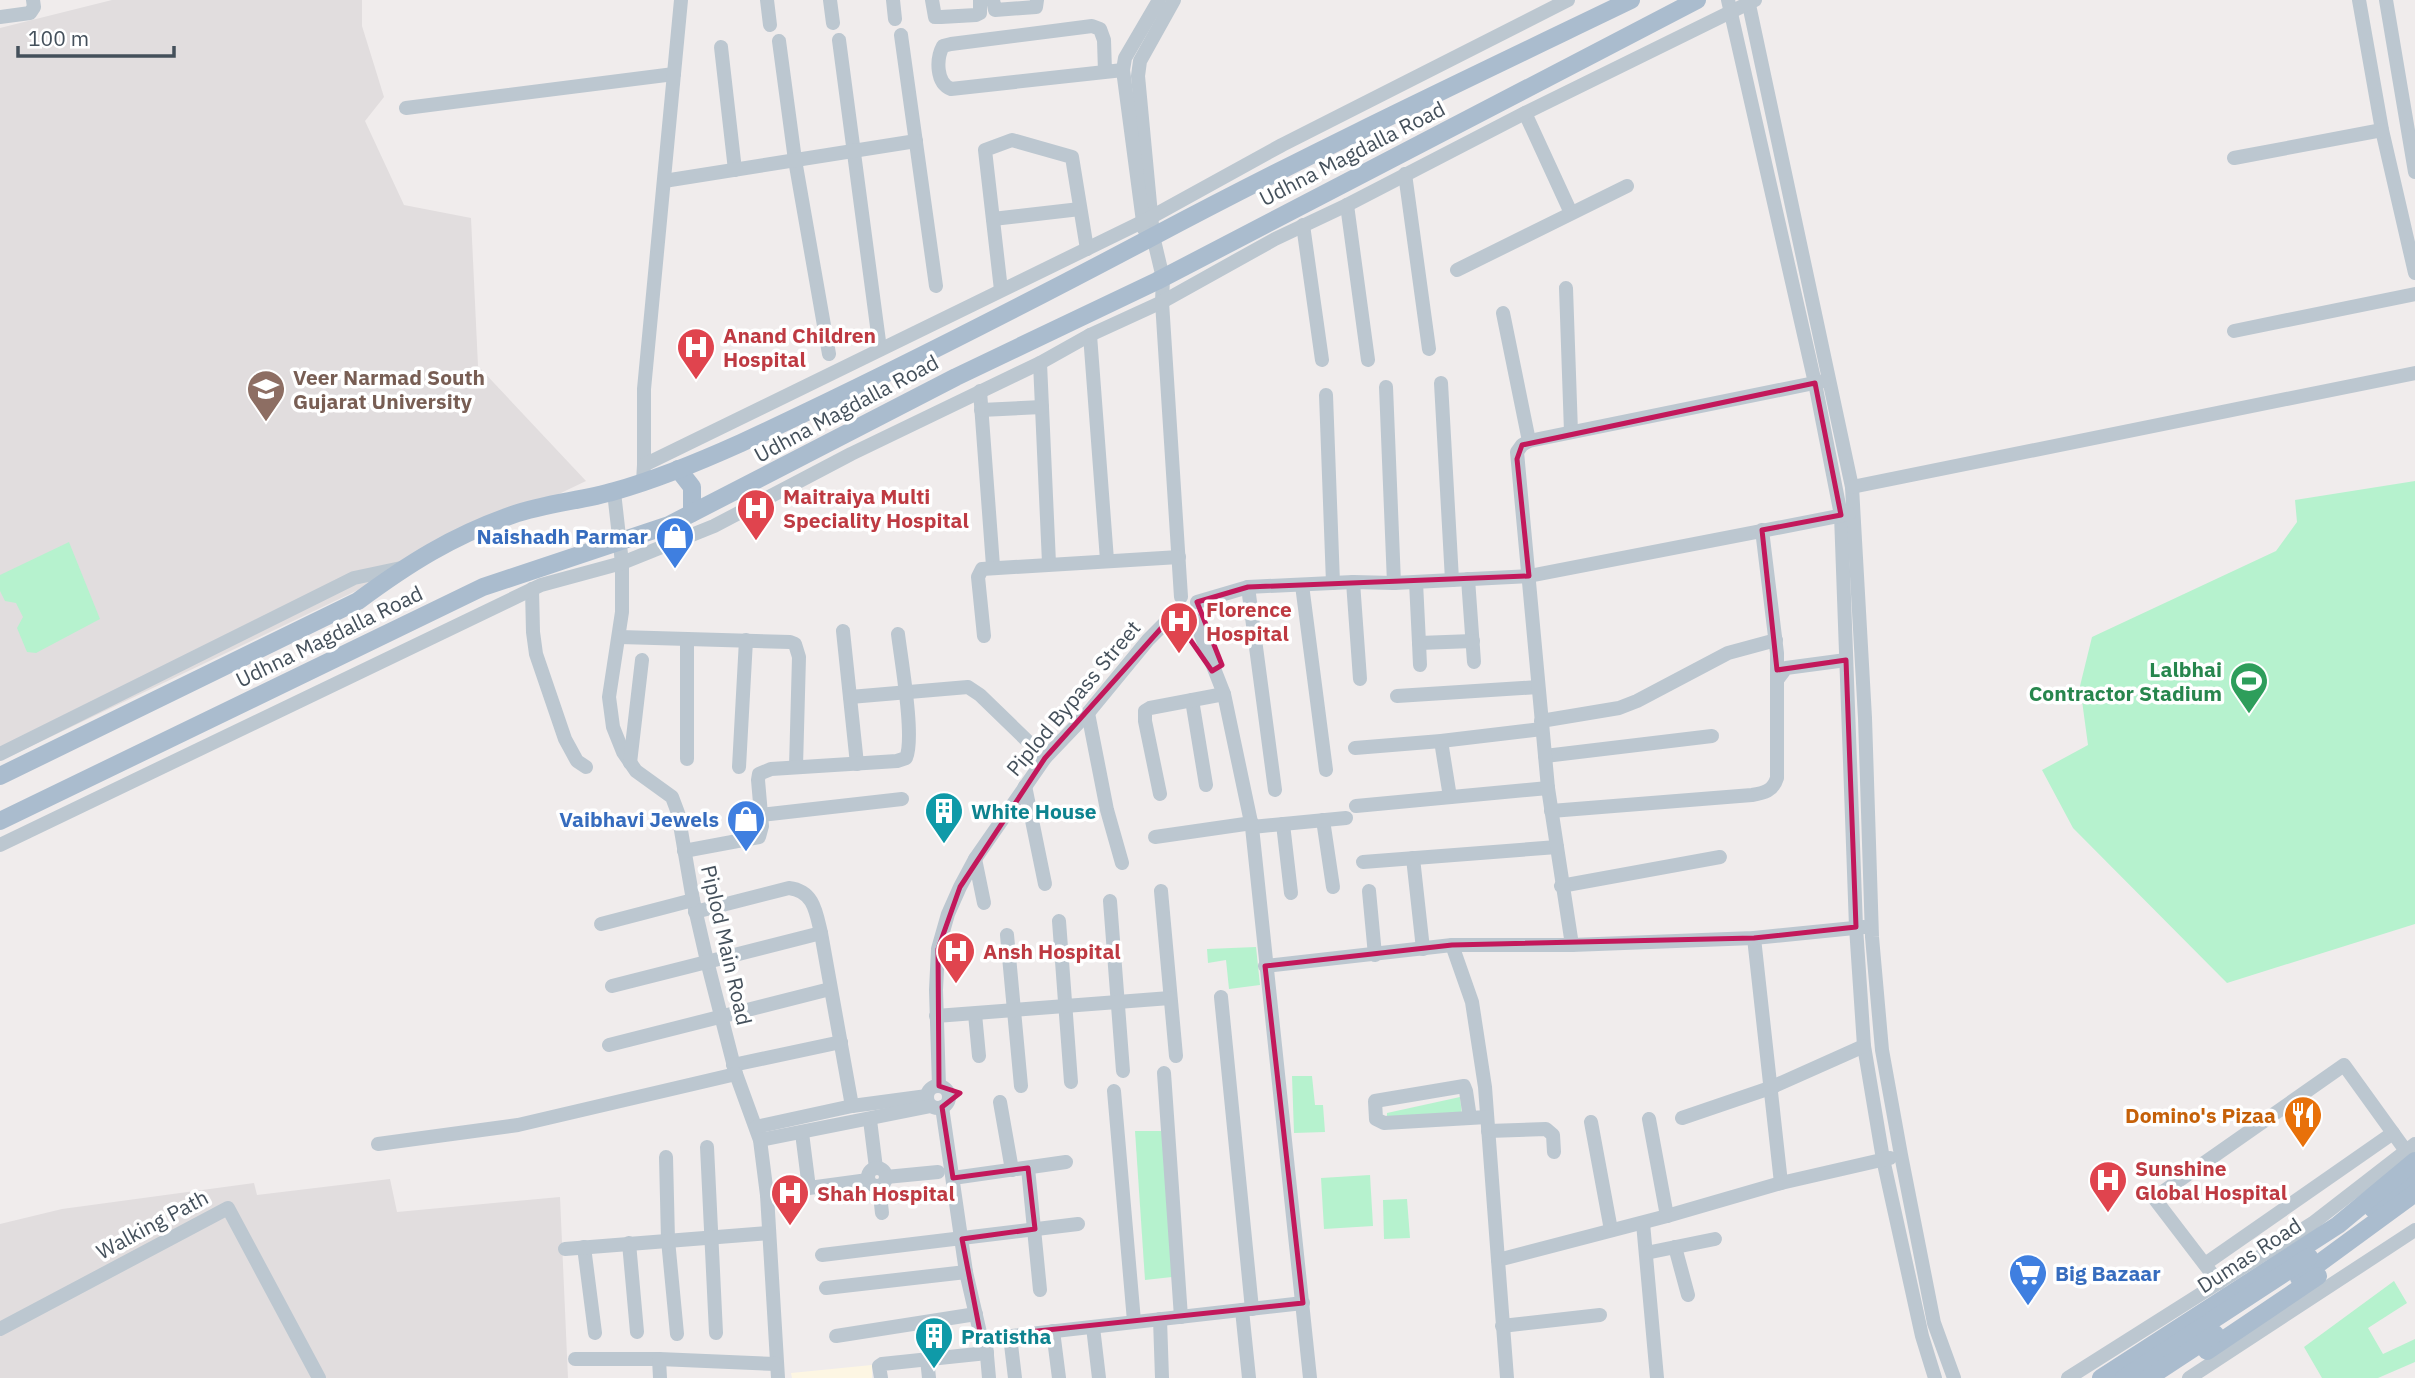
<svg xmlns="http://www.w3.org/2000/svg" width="2415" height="1378" font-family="'IBM Plex Sans',sans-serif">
	<rect width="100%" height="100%" fill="#f0ecec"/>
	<polygon fill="#fdf6e3" points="872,1365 872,1378 792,1378 791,1373"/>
	<g fill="#e1ddde">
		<polygon points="112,0 362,0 362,26 384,97 365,121 404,205 471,218 478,366 586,481 0,761 0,28"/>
		<polygon points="390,1179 397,1212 560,1197 568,1378 0,1378 0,1224 62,1209 254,1183 257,1195"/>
	</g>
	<g fill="#b6f2ce">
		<polygon points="2415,481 2415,924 2227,983 2073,828 2042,770 2088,745 2080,686 2092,637 2276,551 2297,522 2295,500"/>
		<polygon points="69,542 100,619 36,653 27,652 17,628 23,617 16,603 5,601 0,591 0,575"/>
		<polygon points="1256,947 1260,985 1229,989 1226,960 1208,963 1207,949"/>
		<polygon points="1292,1076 1312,1076 1315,1105 1323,1105 1325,1132 1294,1133"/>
		<polygon points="1460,1097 1462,1115 1387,1126 1387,1113"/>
		<polygon points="1135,1131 1163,1131 1172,1277 1145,1280"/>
		<polygon points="1370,1175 1373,1226 1324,1229 1321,1178"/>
		<polygon points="1407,1199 1410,1238 1384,1239 1383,1200"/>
		<polygon points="2394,1281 2407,1303 2368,1328 2383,1354 2415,1339 2415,1362 2378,1378 2322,1378 2304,1347"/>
	</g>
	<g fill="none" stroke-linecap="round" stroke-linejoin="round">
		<g stroke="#bcc7d0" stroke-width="14">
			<polyline points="767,0 770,25"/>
			<polyline points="830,0 833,23"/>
			<polyline points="893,0 895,19"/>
			<polyline points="932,0 935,17 941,17 976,15 980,13 980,0"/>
			<polyline points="993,0 995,10 1036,7 1037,0"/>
			<polyline points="1174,0 1140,61 1138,76 1153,236 1163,278 1162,302 1181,597"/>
			<polyline points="1728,0 1815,383 1841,515 1856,927 1864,1046 1883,1159 1922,1336 1935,1378"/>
			<polyline points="1748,0 1852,487 1865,718 1872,937 1882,1050 1901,1155 1934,1323 1954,1378"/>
			<polyline points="2359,0 2382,130 2415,273"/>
			<polyline points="2386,0 2415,172"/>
			<polyline points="0,17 30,13 34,7 33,0"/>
			<polyline points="901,35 936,286"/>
			<polyline points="839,40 880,349"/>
			<polyline points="779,41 795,160 829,354"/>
			<polyline points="721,47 735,170"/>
			<path d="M1105 72 1104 40 1100 29 1092 26 951 44 943 46C936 59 936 83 951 89L1123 70"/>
			<polyline points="406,108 674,74"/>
			<polyline points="1525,113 1571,213"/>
			<polyline points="2234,158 2382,130"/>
			<polyline points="1405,174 1429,349"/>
			<polyline points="664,181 916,141"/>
			<polyline points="1347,205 1368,360"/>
			<polyline points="993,219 1080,209"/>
			<polyline points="1303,225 1322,360"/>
			<polyline points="1144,229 1123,70 1125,58 1159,0"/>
			<polyline points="1457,270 1627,186"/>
			<polyline points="1566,288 1571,432"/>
			<polyline points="1001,290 985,150 1012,140 1072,157 1087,249"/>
			<polyline points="1503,313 1529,441"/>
			<polyline points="2234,331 2415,294"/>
			<polyline points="1090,335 1107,560"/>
			<polyline points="1040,363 1049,563"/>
			<polyline points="1441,383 1452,580"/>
			<polyline points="1386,387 1394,583"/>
			<polyline points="980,391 993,566"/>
			<polyline points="1326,395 1333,583"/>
			<polyline points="981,410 1042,407"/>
			<polyline points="644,465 644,389 681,0"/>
			<polyline points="643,482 644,465 1144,221 1282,145 1568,0"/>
			<polyline points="1852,487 2415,373"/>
			<polyline points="614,492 622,563 622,612 609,697 613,727 623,752 636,771 672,797 678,813 693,900 707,961 736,1074 760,1140 767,1195 778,1378"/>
			<polyline points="1468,579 1474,662"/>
			<polyline points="1353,582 1360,679"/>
			<polyline points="1416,582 1419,643 1473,641"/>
			<polyline points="1302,585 1326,770"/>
			<polyline points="1248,587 1275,790"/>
			<polyline points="532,589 533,632 536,654 565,739 577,761 586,767"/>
			<polyline points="1197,602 1248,587 1353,582 1394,583 1529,576 1849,514"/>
			<polyline points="1195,620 1224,694 1252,827 1310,1378"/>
			<polyline points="843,631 857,764"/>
			<polyline points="984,636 978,577 982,569 1179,557"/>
			<polyline points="620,637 790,642 795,644 799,657 796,767"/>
			<polyline points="687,639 687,759"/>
			<polyline points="1419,643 1420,665"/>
			<polyline points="1777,680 1786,668 1846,660"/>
			<polyline points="1397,696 1538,687"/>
			<polyline points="850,697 968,687 980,695 1045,758"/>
			<polyline points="1192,700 1206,785"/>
			<polyline points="1088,713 1107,810 1122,863"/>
			<polyline points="1541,721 1619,708 1637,701 1728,653 1776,640"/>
			<polyline points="1441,741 1450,797"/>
			<polyline points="1355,748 1441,741 1542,729"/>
			<polyline points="0,754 354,578 401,568"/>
			<polyline points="1545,756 1712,736"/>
			<polyline points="630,763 642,660"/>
			<polyline points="739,767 746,640"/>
			<polyline points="1025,786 1045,884"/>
			<polyline points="1160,794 1145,721 1145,711 1150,708 1224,694"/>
			<polyline points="1356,806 1548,788"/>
			<path d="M1551 811 1752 795C1764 793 1773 791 1777 778V653L1762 530"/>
			<polyline points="761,815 902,799"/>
			<polyline points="1323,820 1333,887"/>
			<polyline points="1283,824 1291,893"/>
			<polyline points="1252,827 1346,818"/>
			<polyline points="1155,837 1252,823"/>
			<polyline points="0,845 541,585 622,563 714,526 851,454 1040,363 1090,335 1162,302 1275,239 1347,205 1525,113 1755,0"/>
			<path d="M684 851 759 837 762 826 758 780 759 774 771 769 897 761 906 758C915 738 901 659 898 634"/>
			<polyline points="1413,858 1423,949"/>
			<polyline points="975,859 984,903"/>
			<polyline points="1363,862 1557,847"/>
			<polyline points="1561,886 1720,857"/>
			<polyline points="1161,891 1176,1056"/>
			<polyline points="1369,891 1375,955"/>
			<polyline points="1110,901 1123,1071"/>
			<path d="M695 912 789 888C814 891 816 912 821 933L852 1106"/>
			<polyline points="1059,921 1071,1082"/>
			<polyline points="601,924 693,900"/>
			<polyline points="1007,935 1021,1086"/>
			<polyline points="1754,938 1781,1183"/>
			<polyline points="1452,945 1472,1002 1485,1087 1498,1260"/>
			<polyline points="1572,945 1548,788 1517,452 1522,445 1529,441 1824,381"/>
			<polyline points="1265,966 1452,945 1572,945 1754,938 1864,927"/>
			<polyline points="612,986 821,933"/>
			<polyline points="1221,997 1252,1309"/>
			<polyline points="975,1014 979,1056"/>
			<polyline points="936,1016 1170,998"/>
			<polyline points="609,1045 830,989"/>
			<polyline points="733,1065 841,1042"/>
			<polyline points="1164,1073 1181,1317"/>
			<polyline points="939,1086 936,990 938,949 948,914 960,887 975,859 1045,758 1088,713 1148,640 1173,615"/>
			<circle cx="938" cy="1097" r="11"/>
			<polyline points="1114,1091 1134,1321"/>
			<polyline points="1000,1102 1012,1170"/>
			<polyline points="942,1107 966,1272 981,1337 985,1339 1303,1303"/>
			<polyline points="1470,1118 1466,1091 1464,1086 1375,1101 1376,1119 1384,1123 1487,1117"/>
			<polyline points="1682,1118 1770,1088 1864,1046"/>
			<polyline points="1649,1119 1667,1216"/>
			<polyline points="870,1120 876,1168"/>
			<polyline points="1591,1122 1611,1230"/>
			<polyline points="756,1127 852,1106 927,1096"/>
			<polyline points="1488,1131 1546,1129 1553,1135 1554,1152"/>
			<polyline points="802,1133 809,1188 868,1180"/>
			<polyline points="760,1140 931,1106"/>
			<polyline points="378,1144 518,1125 736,1074"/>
			<polyline points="707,1147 716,1333"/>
			<polyline points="666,1157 668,1240 677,1334"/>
			<circle cx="877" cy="1177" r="9"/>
			<polyline points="1028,1168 1040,1290"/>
			<polyline points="886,1177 938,1172"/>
			<polyline points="953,1178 1066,1162"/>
			<polyline points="879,1186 882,1213"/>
			<polyline points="767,1195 799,1192"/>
			<polyline points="1643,1223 1657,1378"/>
			<polyline points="629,1243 637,1332"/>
			<polyline points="584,1247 595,1333"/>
			<polyline points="1675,1247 1688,1295"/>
			<polyline points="565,1249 769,1233"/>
			<polyline points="1646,1253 1715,1239"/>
			<polyline points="822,1255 1078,1224"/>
			<polyline points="2205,1264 2393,1133"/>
			<polyline points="2219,1283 2154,1198 2344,1065 2406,1151"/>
			<polyline points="826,1288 966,1272"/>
			<polyline points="1242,1310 1249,1378"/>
			<polyline points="1160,1319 1162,1378"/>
			<polyline points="1502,1326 1600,1315"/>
			<polyline points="1093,1327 1099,1378"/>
			<polyline points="0,1329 228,1208 319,1378"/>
			<polyline points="1053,1331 1059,1378"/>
			<polyline points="836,1336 976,1314"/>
			<polyline points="1010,1336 1015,1378"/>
			<polyline points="986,1344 989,1378"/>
			<polyline points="575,1359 659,1359 776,1364"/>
			<polyline points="659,1359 660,1378"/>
			<polyline points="927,1359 929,1378"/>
			<polyline points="881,1378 879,1366 882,1364 987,1353"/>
			<polyline points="1507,1378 1498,1260 1667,1216 1781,1183 1890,1158"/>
			<polyline points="2068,1378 2313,1223 2415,1144"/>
			<polyline points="2189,1378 2415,1230"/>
		</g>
		<g stroke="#aabcce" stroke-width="18">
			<polyline points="678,469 692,487 692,513"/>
			<path d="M0 776 358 601C408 564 452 536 512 515 546 503 581 501 615 491 658 479 701 461 741 443 881 378 1018 308 1154 236 1310 153 1471 77 1631 0"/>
			<polyline points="0,821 483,587 669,525 956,377 1157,281 1697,0"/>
			<polyline points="2373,1209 2415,1177"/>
			<polyline points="2299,1278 2415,1193"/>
			<polyline points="2207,1351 2318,1276"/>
			<polyline points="2101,1378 2338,1225 2415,1161"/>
			<polyline points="2124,1378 2309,1257"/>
			<polyline points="2148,1378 2215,1334"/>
		</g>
	</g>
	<path fill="none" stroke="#c2185b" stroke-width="5" stroke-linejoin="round" d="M1815 383 1841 515 1762 530 1777 670 1846 660 1856 927 1754 938 1452 945 1265 966 1303 1303 981 1337 962 1239 1035 1229 1028 1168 953 1178 942 1107 960 1093 939 1086 938 949 960 887 1045 758 1173 615 1212 671 1222 665 1197 602 1248 587 1529 576 1517 459 1522 445Z"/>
	<defs>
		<symbol id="hospital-pin" viewBox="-11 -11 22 30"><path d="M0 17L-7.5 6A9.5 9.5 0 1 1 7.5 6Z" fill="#e0444e" stroke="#fff"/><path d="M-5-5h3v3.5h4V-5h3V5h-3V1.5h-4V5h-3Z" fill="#fff"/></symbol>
		<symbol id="university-pin" viewBox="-11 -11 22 30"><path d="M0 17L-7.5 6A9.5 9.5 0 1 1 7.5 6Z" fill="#8d6e63" stroke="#fff"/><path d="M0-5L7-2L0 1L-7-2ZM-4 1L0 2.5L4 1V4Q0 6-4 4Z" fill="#fff"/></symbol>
		<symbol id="shop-pin" viewBox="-11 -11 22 30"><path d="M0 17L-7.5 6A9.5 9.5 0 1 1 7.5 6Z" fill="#3f7fe0" stroke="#fff"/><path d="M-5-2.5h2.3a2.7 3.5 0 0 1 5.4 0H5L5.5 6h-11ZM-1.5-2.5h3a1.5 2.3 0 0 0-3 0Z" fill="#fff"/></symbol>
		<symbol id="stadium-pin" viewBox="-11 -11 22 30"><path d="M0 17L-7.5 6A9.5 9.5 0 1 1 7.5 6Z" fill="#2e9e5b" stroke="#fff"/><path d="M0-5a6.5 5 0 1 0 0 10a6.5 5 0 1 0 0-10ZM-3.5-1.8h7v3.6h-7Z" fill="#fff"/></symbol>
		<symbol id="building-pin" viewBox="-11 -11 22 30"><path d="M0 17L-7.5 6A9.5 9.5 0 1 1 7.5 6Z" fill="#0f9aa8" stroke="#fff"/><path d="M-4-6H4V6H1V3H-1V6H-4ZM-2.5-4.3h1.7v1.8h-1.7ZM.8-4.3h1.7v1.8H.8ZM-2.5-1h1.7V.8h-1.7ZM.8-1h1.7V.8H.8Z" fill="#fff"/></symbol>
		<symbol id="restaurant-pin" viewBox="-11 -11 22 30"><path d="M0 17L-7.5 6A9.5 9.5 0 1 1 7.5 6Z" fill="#e8710a" stroke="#fff"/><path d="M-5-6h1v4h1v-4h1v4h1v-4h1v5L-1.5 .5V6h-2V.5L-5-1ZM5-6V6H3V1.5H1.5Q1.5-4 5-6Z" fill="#fff"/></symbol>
		<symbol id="supermarket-pin" viewBox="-11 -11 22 30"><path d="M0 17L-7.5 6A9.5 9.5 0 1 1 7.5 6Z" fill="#3f7fe0" stroke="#fff"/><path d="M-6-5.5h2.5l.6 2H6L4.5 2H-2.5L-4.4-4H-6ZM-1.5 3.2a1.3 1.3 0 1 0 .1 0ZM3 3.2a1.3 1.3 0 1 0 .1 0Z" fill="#fff"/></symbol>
	</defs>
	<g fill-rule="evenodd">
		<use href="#hospital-pin" x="674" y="325" width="44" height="60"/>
		<use href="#university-pin" x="244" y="367" width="44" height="60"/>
		<use href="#hospital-pin" x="734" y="486" width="44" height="60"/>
		<use href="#shop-pin" x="653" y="514" width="44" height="60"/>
		<use href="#hospital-pin" x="1157" y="599" width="44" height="60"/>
		<use href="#stadium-pin" x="2227" y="659" width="44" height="60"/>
		<use href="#building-pin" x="922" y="789" width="44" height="60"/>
		<use href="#shop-pin" x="724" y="797" width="44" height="60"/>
		<use href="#hospital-pin" x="934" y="929" width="44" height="60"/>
		<use href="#restaurant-pin" x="2281" y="1093" width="44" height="60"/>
		<use href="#hospital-pin" x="2086" y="1158" width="44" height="60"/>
		<use href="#hospital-pin" x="768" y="1171" width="44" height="60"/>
		<use href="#supermarket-pin" x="2006" y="1251" width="44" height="60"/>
		<use href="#building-pin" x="912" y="1314" width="44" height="60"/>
	</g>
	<g text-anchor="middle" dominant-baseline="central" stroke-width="7" stroke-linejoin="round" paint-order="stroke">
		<g font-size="21" fill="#44505b" stroke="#fff">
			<text transform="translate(1352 153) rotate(-27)">Udhna Magdalla Road</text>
			<text transform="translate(846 408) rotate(-28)">Udhna Magdalla Road</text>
			<text transform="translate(329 636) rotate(-26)">Udhna Magdalla Road</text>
			<text transform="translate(1073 698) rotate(-50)">Piplod Bypass Street</text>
			<text transform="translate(727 945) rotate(77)">Piplod Main Road</text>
			<text transform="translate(152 1224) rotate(-28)">Walking Path</text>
			<text transform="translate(2249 1255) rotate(-33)">Dumas Road</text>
		</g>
		<g font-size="21" font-weight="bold" fill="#be3a42" stroke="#fff" text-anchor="start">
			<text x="723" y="335">Anand Children<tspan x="723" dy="24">Hospital</tspan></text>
			<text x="783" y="496">Maitraiya Multi<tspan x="783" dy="24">Speciality Hospital</tspan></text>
			<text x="1206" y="609">Florence<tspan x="1206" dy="24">Hospital</tspan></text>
			<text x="983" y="951">Ansh Hospital</text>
			<text x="2135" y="1168">Sunshine<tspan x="2135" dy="24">Global Hospital</tspan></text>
			<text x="817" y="1193">Shah Hospital</text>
		</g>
		<g font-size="21" font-weight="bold" fill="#785e54" stroke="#fff" text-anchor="start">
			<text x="293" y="377">Veer Narmad South<tspan x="293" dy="24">Gujarat University</tspan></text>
		</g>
		<g font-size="21" font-weight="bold" fill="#366cbe" stroke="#fff" text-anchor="end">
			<text x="648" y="536">Naishadh Parmar</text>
			<text x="719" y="819">Vaibhavi Jewels</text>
			<text x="2055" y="1273" text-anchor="start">Big Bazaar</text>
		</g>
		<g font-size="21" font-weight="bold" fill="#27864d" stroke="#fff" text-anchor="end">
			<text x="2222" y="669">Lalbhai<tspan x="2222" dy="24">Contractor Stadium</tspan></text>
		</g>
		<g font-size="21" font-weight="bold" fill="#0d838f" stroke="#fff" text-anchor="start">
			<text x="971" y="811">White House</text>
			<text x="961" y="1336">Pratistha</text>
		</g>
		<g font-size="21" font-weight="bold" fill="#c56008" stroke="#fff" text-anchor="end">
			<text x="2276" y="1115">Domino's Pizaa</text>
		</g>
	</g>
	<path d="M18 46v10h156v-10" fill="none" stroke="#44505b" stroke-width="3.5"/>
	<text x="28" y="46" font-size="21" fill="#44505b" stroke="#ffffff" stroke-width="5" paint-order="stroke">100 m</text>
</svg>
